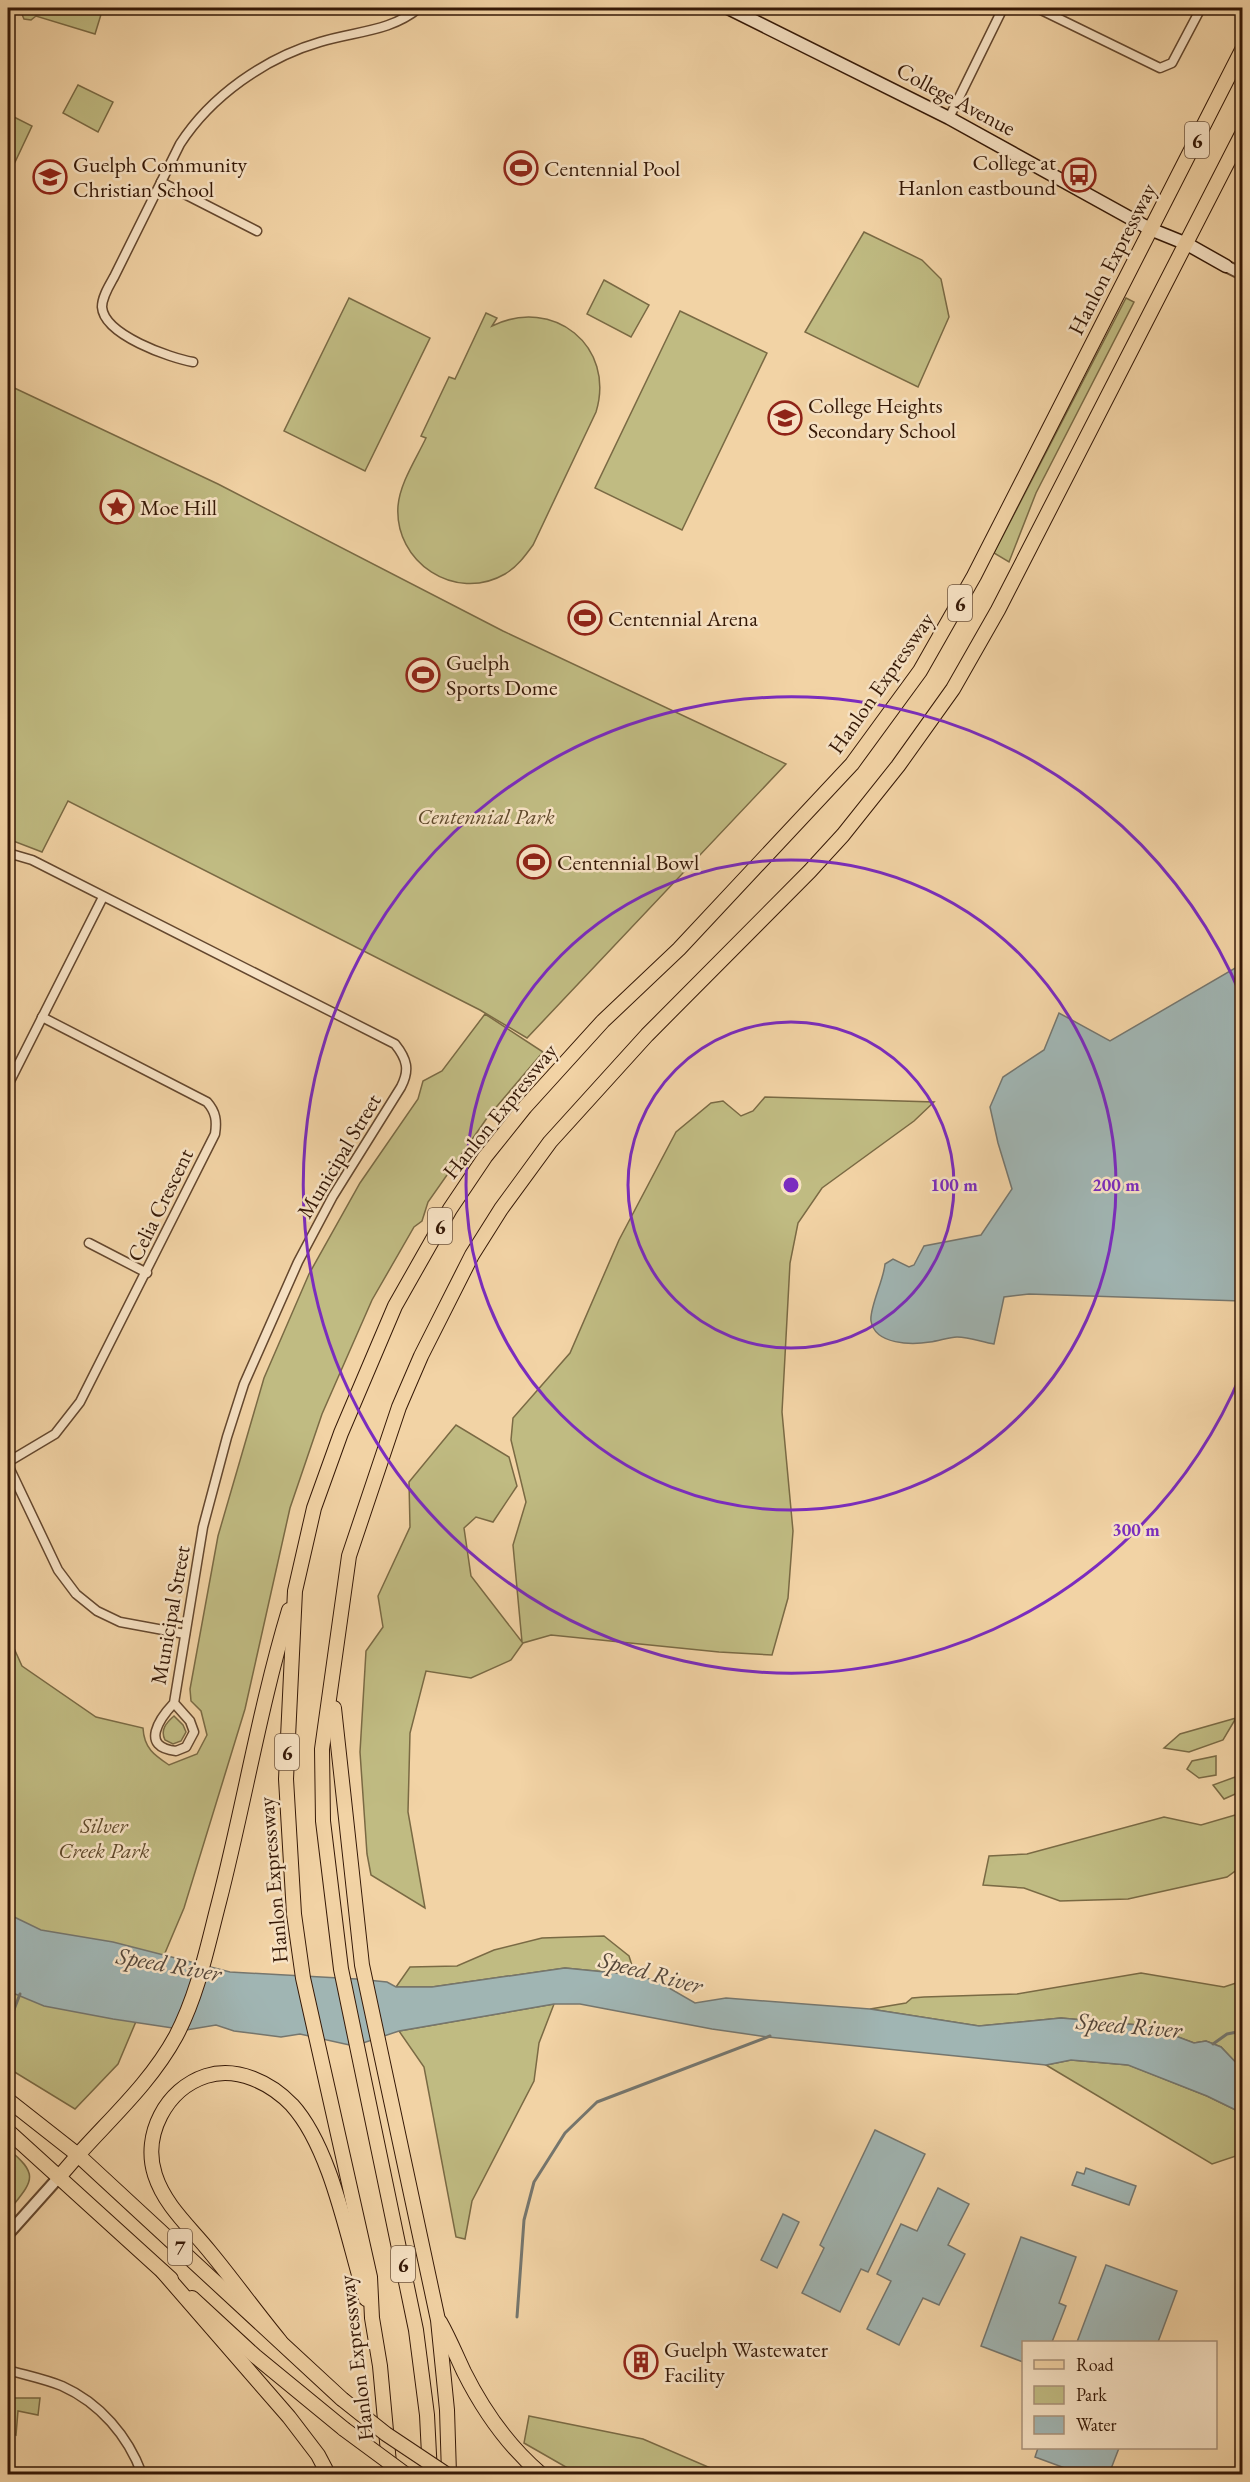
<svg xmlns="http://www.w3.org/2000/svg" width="1250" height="2482" font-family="'EB Garamond',serif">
	<rect width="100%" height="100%" fill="#f2d3a5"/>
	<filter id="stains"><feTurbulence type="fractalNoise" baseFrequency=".00333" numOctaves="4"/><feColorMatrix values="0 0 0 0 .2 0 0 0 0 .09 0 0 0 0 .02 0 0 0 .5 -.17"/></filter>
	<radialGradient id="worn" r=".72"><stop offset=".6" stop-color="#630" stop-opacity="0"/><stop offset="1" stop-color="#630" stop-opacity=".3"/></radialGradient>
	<g fill="#c0bb82" stroke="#7a6a44" stroke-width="1.5">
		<polygon points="24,8 103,8 95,34 36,16 31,20 24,19 21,12"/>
		<polygon points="78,85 113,102 98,132 63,113"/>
		<polygon points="8,114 32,126 8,177"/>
		<polygon points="864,232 922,260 941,279 949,317 918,387 805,332"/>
		<polygon points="604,280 649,305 631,337 587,314"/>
		<polygon points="349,298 430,338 365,471 284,431"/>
		<polygon points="1126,298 1134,302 1036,493 1009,562 994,553"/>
		<polygon points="680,311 767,353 682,530 595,488"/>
		<path d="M486 313 497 318 492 326C553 296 616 346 596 412L533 545C525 556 517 567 505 574 455 603 394 562 398 506 400 483 416 459 426 438L421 436 449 377 455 379Z"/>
		<polygon points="8,385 218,484 503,631 786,764 527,1038 480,1010 68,801 42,852 8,839"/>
		<path d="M485 1014 543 1052 487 1118 428 1202 422 1221 414 1227 372 1300 322 1414 290 1508 245 1709 184 1908 118 2064 75 2109 8 2068V1635L22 1666 96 1717 143 1728C144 1748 154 1755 169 1765L197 1754 207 1735 201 1711 191 1701 190 1689 218 1536 264 1378 309 1274 360 1183 418 1099 423 1081 442 1071Z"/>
		<polygon points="765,1097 934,1102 914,1121 822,1188 798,1223 790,1263 782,1412 793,1531 788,1598 772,1655 719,1652 551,1635 523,1643 511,1660 471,1678 426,1671 410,1733 408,1812 425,1908 371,1875 367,1854 360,1752 366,1651 383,1627 378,1596 410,1527 409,1482 456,1425 509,1457 517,1486 493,1522 476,1517 464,1528 471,1576 522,1642 513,1545 526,1502 511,1440 513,1418 570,1353 619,1240 676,1132 711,1103 723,1101 741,1116 753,1111"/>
		<path d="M174 1716 183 1725 186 1732 181 1741 173 1744 165 1740C160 1730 166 1723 174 1716Z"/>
		<polygon points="1236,1718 1223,1740 1189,1752 1164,1748 1180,1734"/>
		<polygon points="1216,1756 1216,1775 1199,1778 1187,1769 1192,1761"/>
		<polygon points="1242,1761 1242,1791 1224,1799 1213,1785 1238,1776"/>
		<polygon points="1242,1813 1242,1866 1227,1877 1128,1899 1060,1901 1024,1888 983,1885 989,1856 1027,1854 1164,1817 1201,1825"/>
		<polygon points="604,1936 629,1956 635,1975 565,1968 432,1987 396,1987 410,1967 457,1966 494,1950 542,1938"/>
		<polygon points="1141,1973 1224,1987 1242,1981 1242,2069 1221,2047 1206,2041 1194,2043 1149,2026 1061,2018 979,2026 870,2009 906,2003 912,1998 924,1997 1017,1994"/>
		<polygon points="554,2004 539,2043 534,2081 472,2201 465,2239 456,2237 424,2067 399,2031"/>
		<polygon points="1071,2060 1129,2065 1207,2096 1242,2113 1242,2154 1212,2164 1046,2065"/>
		<path d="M8 2149C42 2176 31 2182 8 2212Z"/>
		<polygon points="8,2398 40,2398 38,2415 18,2411 16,2435 8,2431"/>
		<polygon points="529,2416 643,2439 722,2473 729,2474 578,2474 524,2443"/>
	</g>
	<g fill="#a0b5b3" stroke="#75766e" stroke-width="1.5">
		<path d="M1242 964 1241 1301 1029 1294 1004 1297 994 1344C982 1342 969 1337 957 1337 949 1337 939 1341 930 1342 912 1345 875 1345 871 1321 869 1309 884 1279 885 1264L893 1259 909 1267 914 1265 924 1246 981 1235 1012 1189 998 1143 990 1107 1003 1077 1044 1050 1059 1013 1110 1041Z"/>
		<polygon points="8,1914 41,1930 113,1942 230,1972 357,1979 387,1982 396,1987 432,1987 565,1968 635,1975 657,1981 695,2003 726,1998 870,2009 979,2026 1061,2018 1149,2026 1194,2043 1206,2041 1221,2047 1242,2069 1242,2113 1207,2096 1128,2065 1071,2060 1046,2065 768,2037 712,2029 580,2004 554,2004 399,2031 354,2046 300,2034 281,2037 234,2031 216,2025 186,2030 113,2019 44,2006 8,1991"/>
		<polygon points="875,2130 925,2154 868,2272 861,2269 840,2312 802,2293 824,2248 820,2245"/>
		<polygon points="1086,2168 1136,2186 1129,2205 1072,2185 1077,2172 1084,2174"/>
		<polygon points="938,2188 969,2204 948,2245 965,2254 939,2305 923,2298 899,2345 867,2329 891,2281 877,2274 901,2224 917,2231"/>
		<polygon points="783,2214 799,2222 777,2268 761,2260"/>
		<polygon points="1021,2237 1076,2257 1059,2303 1066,2306 1052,2342 1024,2342 1023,2362 981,2346"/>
		<polygon points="1106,2265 1177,2291 1158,2342 1077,2342"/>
		<polygon points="1038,2448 1119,2448 1109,2474 1081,2474 1035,2457"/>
	</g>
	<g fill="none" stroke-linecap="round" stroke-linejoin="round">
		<g stroke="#75766e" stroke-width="3">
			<polyline points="8,2025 20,1994"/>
			<polyline points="1213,2044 1227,2034 1242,2031"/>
			<polyline points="517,2317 524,2220 534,2182 565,2133 597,2102 770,2036"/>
		</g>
		<defs>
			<g id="minor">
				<polyline points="1037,8 1160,68 1172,63 1201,8"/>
				<polyline points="949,118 1003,8"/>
				<polyline points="161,182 257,231"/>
				<path d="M193 362C170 358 104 335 102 307 102 297 109 286 114 277L180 144C211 96 265 58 320 42 355 31 390 32 419 8"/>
				<path d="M8 853 32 860 395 1044C407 1059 410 1070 401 1087L333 1196 298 1262 244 1384 227 1437 203 1527 174 1703C160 1718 139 1747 176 1751L186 1747 194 1732 190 1721 174 1703"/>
				<polyline points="8,1085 103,897"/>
				<polyline points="89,1243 147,1273"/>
				<path d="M8 1462 55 1434 80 1402 215 1134C217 1121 216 1112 207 1102L42 1017"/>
				<polyline points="8,1465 58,1570 76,1594 97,1611 120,1622 185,1634"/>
				<path d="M8 2370C25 2375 45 2379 62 2386 100 2403 128 2436 142 2474"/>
			</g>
			<g id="tertiary">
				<polyline points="1226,266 1242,274"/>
				<polyline points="8,2234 59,2177"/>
			</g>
			<polyline id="secondary" points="728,8 949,118 1150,229 1187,244 1226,266"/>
			<g id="primary">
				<polyline points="8,2100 78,2155 342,2399"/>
				<polyline points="8,2131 171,2279"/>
				<polyline points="59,2177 78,2155"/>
				<polyline points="192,2298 255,2356 344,2429"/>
			</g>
			<g id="trunk">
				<polyline points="334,1708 362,1965 438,2320 447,2410 449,2474"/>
				<path d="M78 2155C112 2117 151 2082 176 2036 198 1994 207 1948 219 1902 244 1805 260 1706 289 1610"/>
				<polyline points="163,2272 289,2417 318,2455 328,2474"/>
				<path d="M440 2322C449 2338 456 2355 464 2372 483 2410 508 2446 541 2474"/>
				<path d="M280 2341C256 2312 234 2281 210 2252 190 2227 165 2206 155 2175 142 2135 166 2089 206 2076 237 2066 271 2083 292 2105 332 2149 348 2242 366 2299"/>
				<polyline points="390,2474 380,2366 372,2318 370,2277 303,1978 294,1914 286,1779 295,1591 314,1508 341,1433 395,1306 450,1209 485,1157 525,1107 603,1021 679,949 852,764 920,671 974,576 1242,50"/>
				<polyline points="430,2474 427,2415 416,2330 341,1969 323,1821 322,1749 349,1556 399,1407 421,1356 472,1255 501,1209 550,1142 647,1035 810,871 843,835 898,766 953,689 998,610 1242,134"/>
			</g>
		</defs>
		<use href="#minor" stroke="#64472e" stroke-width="11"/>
		<use href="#tertiary" stroke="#64472e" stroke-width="14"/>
		<use href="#secondary" stroke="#351806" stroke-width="15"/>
		<use href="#primary" stroke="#351806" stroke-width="16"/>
		<use href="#trunk" stroke="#351806" stroke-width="16"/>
		<use href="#minor" stroke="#f7e2c4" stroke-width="8"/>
		<use href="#tertiary" stroke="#f7e2c4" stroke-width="10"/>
		<use href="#secondary" stroke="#f7e2c4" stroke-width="12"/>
		<use href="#primary" stroke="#f2d3a5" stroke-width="14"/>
		<use href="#trunk" stroke="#f2d3a5" stroke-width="14"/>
		<defs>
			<g id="primary-bridge">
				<polyline points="342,2399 386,2434 446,2474"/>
				<polyline points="344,2429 405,2474"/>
			</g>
		</defs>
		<use href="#primary-bridge" stroke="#351806" stroke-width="16" stroke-linecap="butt"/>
		<use href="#primary-bridge" stroke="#f2d3a5" stroke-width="14"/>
	</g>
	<g fill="none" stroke="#7b2cbf" stroke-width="3">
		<circle cx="791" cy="1185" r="163"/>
		<circle cx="791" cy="1185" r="325"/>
		<path d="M1242 1372A488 488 0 1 1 1242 998"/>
	</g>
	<defs>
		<symbol id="stadium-ring" viewBox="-11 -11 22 22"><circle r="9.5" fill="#f7e2c4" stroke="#8f2418" stroke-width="1.5"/><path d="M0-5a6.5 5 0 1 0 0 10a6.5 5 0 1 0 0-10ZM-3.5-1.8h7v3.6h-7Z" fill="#8f2418"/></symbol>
		<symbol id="bus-ring" viewBox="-11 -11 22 22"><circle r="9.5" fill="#f7e2c4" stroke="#8f2418" stroke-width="1.5"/><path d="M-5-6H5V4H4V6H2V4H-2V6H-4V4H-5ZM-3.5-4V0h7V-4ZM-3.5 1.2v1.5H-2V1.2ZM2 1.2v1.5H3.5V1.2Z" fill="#8f2418"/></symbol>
		<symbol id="school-ring" viewBox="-11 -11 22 22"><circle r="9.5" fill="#f7e2c4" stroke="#8f2418" stroke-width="1.5"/><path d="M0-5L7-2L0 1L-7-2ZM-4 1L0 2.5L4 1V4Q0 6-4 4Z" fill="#8f2418"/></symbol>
		<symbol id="sight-ring" viewBox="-11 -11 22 22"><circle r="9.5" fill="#f7e2c4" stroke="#8f2418" stroke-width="1.5"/><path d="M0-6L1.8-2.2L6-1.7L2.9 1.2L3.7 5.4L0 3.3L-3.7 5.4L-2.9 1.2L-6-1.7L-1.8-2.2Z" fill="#8f2418"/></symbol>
		<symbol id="building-ring" viewBox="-11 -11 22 22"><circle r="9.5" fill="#f7e2c4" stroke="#8f2418" stroke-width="1.5"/><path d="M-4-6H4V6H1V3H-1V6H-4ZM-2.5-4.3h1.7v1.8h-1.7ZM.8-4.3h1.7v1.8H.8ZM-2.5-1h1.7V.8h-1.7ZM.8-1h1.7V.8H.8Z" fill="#8f2418"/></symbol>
	</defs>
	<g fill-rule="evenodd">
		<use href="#stadium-ring" x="502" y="149" width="38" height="38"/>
		<use href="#bus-ring" x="1060" y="156" width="38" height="38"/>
		<use href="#school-ring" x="31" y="158" width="38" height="38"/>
		<use href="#school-ring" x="766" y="399" width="38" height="38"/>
		<use href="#sight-ring" x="98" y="488" width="38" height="38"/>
		<use href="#stadium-ring" x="566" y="599" width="38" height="38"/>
		<use href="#stadium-ring" x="404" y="656" width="38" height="38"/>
		<use href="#stadium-ring" x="515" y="843" width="38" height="38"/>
		<use href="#building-ring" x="622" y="2343" width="38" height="38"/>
	</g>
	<g text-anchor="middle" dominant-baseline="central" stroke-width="5" stroke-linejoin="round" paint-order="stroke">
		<g fill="#f7e2c4" stroke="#6f553f" stroke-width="1.5">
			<rect x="1185" y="122" width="24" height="36" rx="4.5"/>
			<rect x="948" y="585" width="24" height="36" rx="4.5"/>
			<rect x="428" y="1208" width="24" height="36" rx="4.5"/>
			<rect x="275" y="1734" width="24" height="36" rx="4.5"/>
			<rect x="168" y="2229" width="24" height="36" rx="4.5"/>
			<rect x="391" y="2246" width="24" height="36" rx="4.5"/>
		</g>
		<g font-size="21" font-weight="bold" fill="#351806">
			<text x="1197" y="140">6</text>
			<text x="960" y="603">6</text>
			<text x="440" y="1226">6</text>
			<text x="287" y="1752">6</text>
			<text x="180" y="2247">7</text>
			<text x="403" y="2264">6</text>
		</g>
		<g font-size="22" fill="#351806" stroke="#f7e2c4">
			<text transform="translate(956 99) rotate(28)">College Avenue</text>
			<text transform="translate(1112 259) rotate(-63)">Hanlon Expressway</text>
			<text transform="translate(881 683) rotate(-55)">Hanlon Expressway</text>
			<text transform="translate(500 1111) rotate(-51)">Hanlon Expressway</text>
			<text transform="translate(339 1156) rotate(-59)">Municipal Street</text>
			<text transform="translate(160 1205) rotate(-64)">Celia Crescent</text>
			<text transform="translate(170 1615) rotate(-80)">Municipal Street</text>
			<text transform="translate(273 1880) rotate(-95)">Hanlon Expressway</text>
			<text transform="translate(356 2358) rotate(-97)">Hanlon Expressway</text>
		</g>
		<g font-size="22" fill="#351806" stroke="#f7e2c4" text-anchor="start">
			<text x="1056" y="162" text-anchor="end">College at<tspan x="1056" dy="25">Hanlon eastbound</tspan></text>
			<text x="73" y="164">Guelph Community<tspan x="73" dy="25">Christian School</tspan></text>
			<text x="544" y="168">Centennial Pool</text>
			<text x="808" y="405">College Heights<tspan x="808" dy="25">Secondary School</tspan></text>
			<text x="140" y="507">Moe Hill</text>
			<text x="608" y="618">Centennial Arena</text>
			<text x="446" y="662">Guelph<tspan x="446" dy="25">Sports Dome</tspan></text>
			<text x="557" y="862">Centennial Bowl</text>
			<text x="664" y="2349">Guelph Wastewater<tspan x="664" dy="25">Facility</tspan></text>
		</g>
		<g font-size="22" font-style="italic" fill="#5f492b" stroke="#f7e2c4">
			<text x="486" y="816">Centennial Park</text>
			<text x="104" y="1825">Silver<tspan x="104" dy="25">Creek Park</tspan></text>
		</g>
		<g font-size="24" font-style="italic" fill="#55473a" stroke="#f7e2c4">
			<text transform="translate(169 1964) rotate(10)">Speed River</text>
			<text transform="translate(651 1972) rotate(15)">Speed River</text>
			<text transform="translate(1129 2025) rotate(5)">Speed River</text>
		</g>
	</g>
	<circle cx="791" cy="1185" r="9" fill="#7b2cbf" stroke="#f7e2c4" stroke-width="3"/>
	<g font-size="18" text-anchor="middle" font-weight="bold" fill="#7b2cbf" stroke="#f7e2c4" stroke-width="5" stroke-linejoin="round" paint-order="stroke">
		<text x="954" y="1191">100 m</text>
		<text x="1116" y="1191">200 m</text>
		<text x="1136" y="1536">300 m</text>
	</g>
	<rect width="1250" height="2482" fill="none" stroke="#f2d3a5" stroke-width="30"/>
	<rect x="9" y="9" width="1232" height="2464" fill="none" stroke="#351806" stroke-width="3"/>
	<rect x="15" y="15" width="1220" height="2452" fill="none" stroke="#351806" stroke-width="1.5"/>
	<rect x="1022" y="2341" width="195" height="108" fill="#f7e2c4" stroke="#a99178" stroke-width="1.5"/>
	<rect x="1034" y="2360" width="30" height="9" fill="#f2d3a5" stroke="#a99178" stroke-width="1.5"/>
	<text x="1076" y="2371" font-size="18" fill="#351806">Road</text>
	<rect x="1034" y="2386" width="30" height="18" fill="#c0bb82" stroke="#a99178" stroke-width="1.5"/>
	<text x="1076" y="2401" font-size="18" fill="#351806">Park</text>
	<rect x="1034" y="2416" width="30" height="18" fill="#a0b5b3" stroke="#a99178" stroke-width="1.5"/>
	<text x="1076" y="2431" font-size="18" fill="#351806">Water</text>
	<rect width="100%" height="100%" filter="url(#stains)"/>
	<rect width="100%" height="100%" fill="url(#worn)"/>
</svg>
